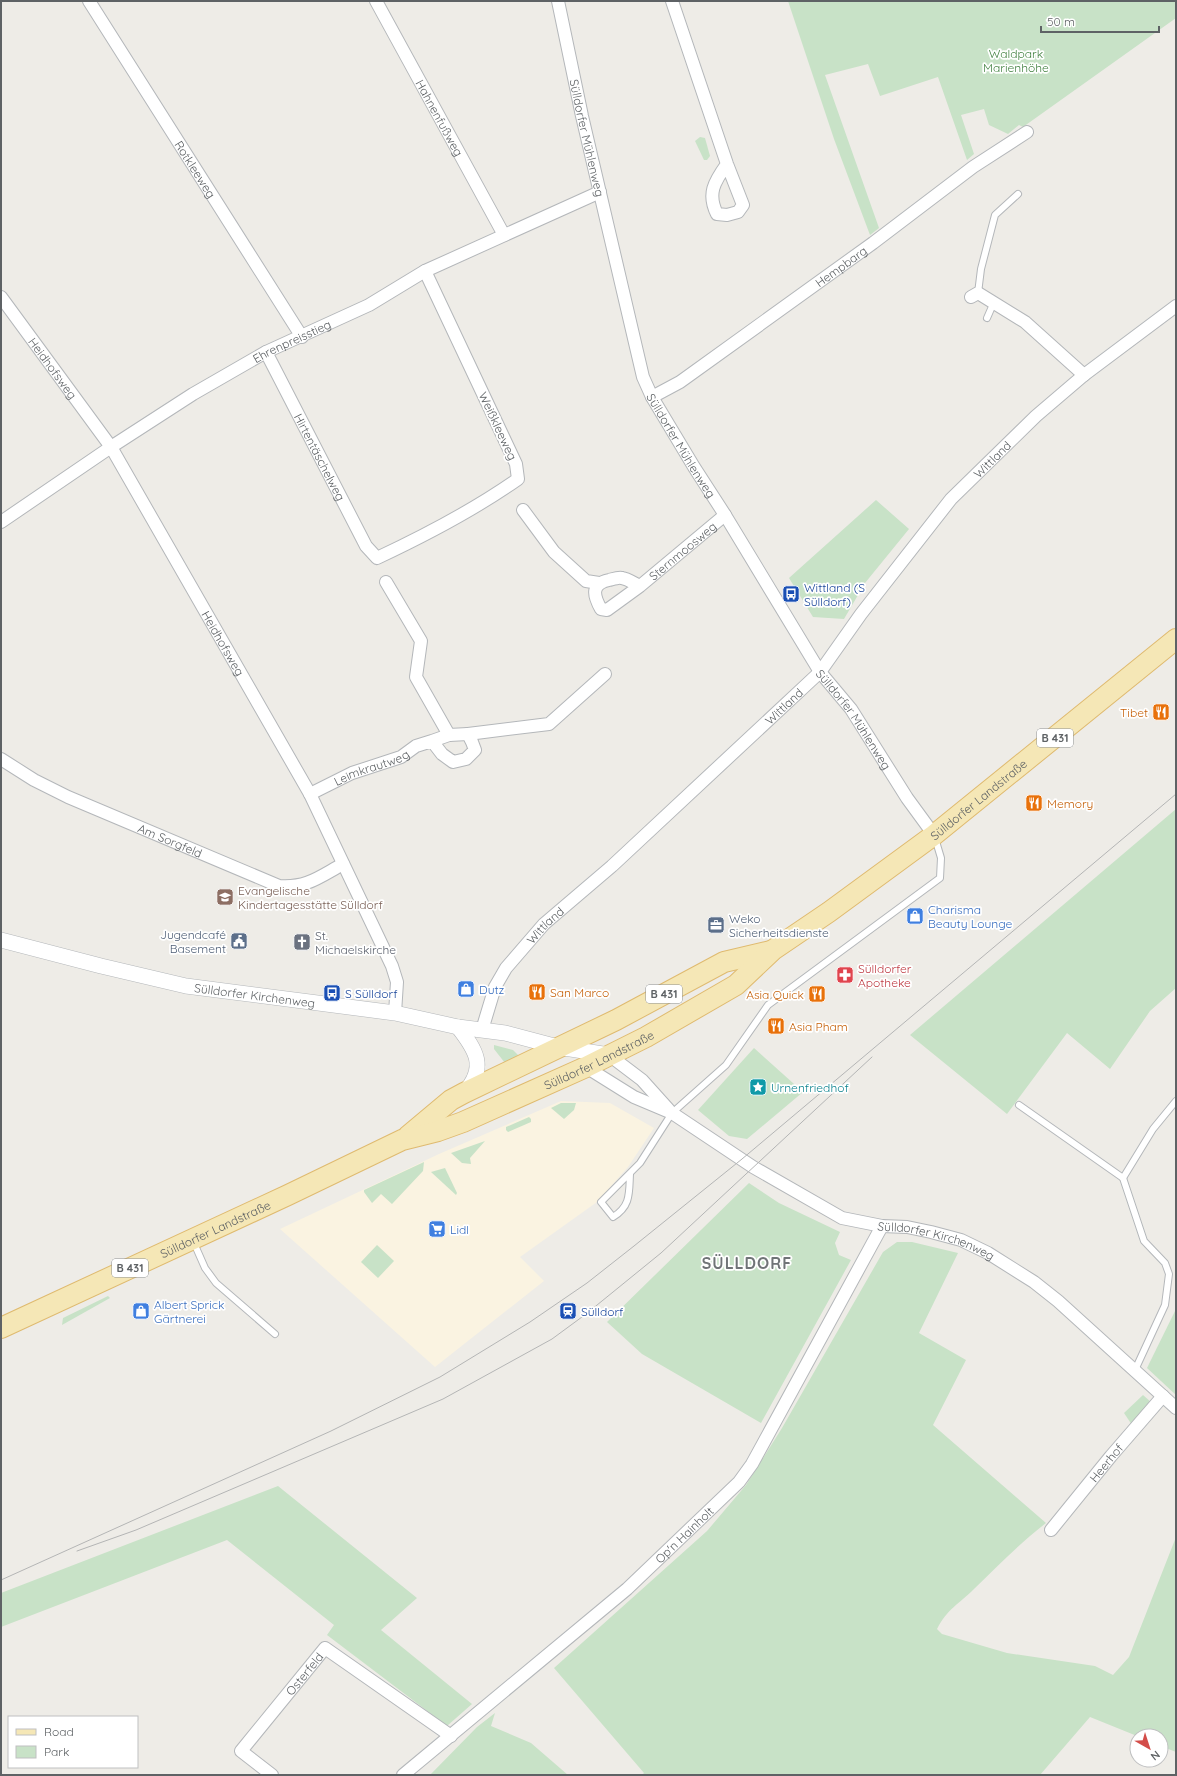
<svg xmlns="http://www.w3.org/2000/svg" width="1177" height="1776" font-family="Quicksand,sans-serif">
	<rect width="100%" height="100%" fill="#eeece7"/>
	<polygon fill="#faf3e1" points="561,1101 610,1103 654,1128 628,1167 597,1202 520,1257 544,1281 435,1367 280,1229 439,1154"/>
	<g fill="#c8e2c7">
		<polygon points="788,1 1176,1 1176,18 1023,127 1019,125 1008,134 989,125 984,109 961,115 974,154 967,160 938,77 880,96 868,64 825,75 879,228 870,235 834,139"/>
		<polygon points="700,137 705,138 710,156 707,160 704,160 695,141"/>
		<polygon points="876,500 909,529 865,583 844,619 813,617 789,578"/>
		<polygon points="1176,809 1176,988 1150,1011 1110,1069 1067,1033 1007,1114 910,1035"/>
		<polygon points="494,1045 513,1050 518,1055 505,1063 494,1049"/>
		<polygon points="754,1048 803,1092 747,1139 729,1136 698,1110"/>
		<polygon points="561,1103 576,1103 574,1110 564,1119 551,1108"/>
		<polygon points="529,1117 531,1119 531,1122 508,1132 506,1130 506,1127"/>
		<polygon points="485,1141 470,1158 471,1164 462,1163 451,1153"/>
		<polygon points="424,1162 423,1171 392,1204 381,1194 372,1203 364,1192 364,1190"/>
		<polygon points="445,1168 457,1193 456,1195 431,1172"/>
		<polygon points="749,1183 779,1203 840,1232 835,1243 839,1255 851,1260 761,1423 642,1354 607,1322"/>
		<path d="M897 1242H912L958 1253 919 1333 966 1360 933 1425 1046 1523C1020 1543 998 1566 974 1589 959 1604 947 1609 937 1629L942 1634 1007 1653 1095 1666 1113 1675 1129 1657 1176 1537V1752L1161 1746V1736H1137L1090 1717 1040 1775H642L644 1773 554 1668 707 1531 746 1485 782 1428 883 1252Z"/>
		<polygon points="377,1245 394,1261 378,1278 361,1262"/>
		<polygon points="108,1296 110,1298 62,1325 63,1318"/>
		<polygon points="1176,1309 1176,1395 1147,1368"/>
		<polygon points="1143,1395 1152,1403 1132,1425 1124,1413"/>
		<polygon points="278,1486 417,1598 381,1630 472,1704 447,1726 327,1635 334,1625 227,1540 1,1627 1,1593"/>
		<polygon points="495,1713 491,1726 531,1743 568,1775 498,1774 430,1775 477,1727"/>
	</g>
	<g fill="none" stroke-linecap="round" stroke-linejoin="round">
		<defs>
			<g id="service">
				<polyline points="978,293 981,269 995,215 1018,194"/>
				<polyline points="987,318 994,302"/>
				<polyline points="1019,1105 1123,1178 1144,1241 1165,1263 1169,1274 1165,1305 1135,1370"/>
				<path d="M630 1174C629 1193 631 1206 613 1217L601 1202 640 1163 672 1113 726 1065 768 1005 940 878 941 858 935 838"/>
				<polyline points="1123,1178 1153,1129 1176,1101"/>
				<polyline points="194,1243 205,1268 216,1283 275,1334"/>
			</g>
			<g id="minor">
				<path id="s1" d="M89 1 302 337"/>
				<path id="s2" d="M376 1 504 235"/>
				<path id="s3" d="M558 1 582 116 643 377 652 397 694 467 725 515 820 672 851 709 907 798 934 835"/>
				<path d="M672 1 727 164 743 205 738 212 727 215 717 214C707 194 714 182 727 164"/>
				<path id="s4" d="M1 297 111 447 310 794 392 966 397 982 395 1013"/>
				<polyline points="971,297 978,293 1025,322 1084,375"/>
				<path id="s5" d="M266 352 366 546 377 558C426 535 474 510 518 479L516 464 425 271"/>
				<path id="s6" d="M652 397 680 382 873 243 973 167 1027 132"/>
				<polyline points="523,510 554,552 586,581 599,583"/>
				<path id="s7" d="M1 522 111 447 193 394 266 352 369 305 425 271 600 192"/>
				<polyline points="386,582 421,641 416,677 449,735"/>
				<path id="s8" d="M640 586C635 584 628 579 622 578 619 577 613 579 609 580 591 584 593 595 601 609L607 610 640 586 725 515"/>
				<polyline points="468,734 549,724 605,674"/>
				<path id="s9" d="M1 759 34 780 68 797 279 886C307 888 319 877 343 864"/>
				<path id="s10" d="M310 794 352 773 401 757 416 746 432 741 442 754 453 762 466 759 475 750 472 742 468 734 449 735 432 741"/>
				<path id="s11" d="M482 1030 495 987 506 968 544 924 612 866 820 672 861 614 951 499 1036 416 1084 375 1176 306"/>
				<polyline points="609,1055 642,1080 669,1110"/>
				<path id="s12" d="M586 1067 634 1097 672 1113 753 1167 842 1218 882 1226 907 1227 931 1232 961 1240 988 1253 1034 1282 1058 1301 1176 1408"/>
				<path id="s13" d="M1051 1530 1111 1456 1163 1396"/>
				<path id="s14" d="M272 1775 241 1751 325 1648 451 1736"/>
				<path id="s15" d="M403 1775 627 1589 739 1482 752 1464 882 1226"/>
			</g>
			<g id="tertiary">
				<path id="s16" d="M1 940 101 966 186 986 395 1013 458 1027 505 1033 558 1047 609 1055"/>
				<path d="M458 1027C476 1050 487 1067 465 1092"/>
			</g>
			<g id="primary">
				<polyline points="408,1136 451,1100 464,1093 616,1020 724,962 771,951"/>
				<path id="s17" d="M1 1328 288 1195 402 1140 438 1131 463 1122 586 1067 646 1037 736 985 773 950 829 912 934 835 1176 639"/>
			</g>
		</defs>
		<use href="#service" stroke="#b4b7ba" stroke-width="8"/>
		<use href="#minor" stroke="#b4b7ba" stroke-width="14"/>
		<use href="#tertiary" stroke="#b4b7ba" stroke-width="16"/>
		<use href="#primary" stroke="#dfba6f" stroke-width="22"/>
		<use href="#service" stroke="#fff" stroke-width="6"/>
		<use href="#minor" stroke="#fff" stroke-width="12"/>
		<use href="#tertiary" stroke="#fff" stroke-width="15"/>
		<use href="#primary" stroke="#f5e7b6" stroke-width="20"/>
		<g stroke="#b4b5b5" stroke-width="1">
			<polyline points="77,1551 136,1530 443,1399 552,1339 586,1314 661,1253 872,1057"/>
			<polyline points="1,1580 331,1431 440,1377 530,1322 587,1283 634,1246 742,1159 1176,794"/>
		</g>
	</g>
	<defs>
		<symbol id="bus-square" viewBox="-11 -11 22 22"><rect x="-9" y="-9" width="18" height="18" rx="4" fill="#1a4fb4" stroke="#fff"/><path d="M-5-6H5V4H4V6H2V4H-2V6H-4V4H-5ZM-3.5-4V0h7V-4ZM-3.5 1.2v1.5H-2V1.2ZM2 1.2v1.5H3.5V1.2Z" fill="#fff"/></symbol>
		<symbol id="restaurant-square" viewBox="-11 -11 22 22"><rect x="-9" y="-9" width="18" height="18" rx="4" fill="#e8710a" stroke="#fff"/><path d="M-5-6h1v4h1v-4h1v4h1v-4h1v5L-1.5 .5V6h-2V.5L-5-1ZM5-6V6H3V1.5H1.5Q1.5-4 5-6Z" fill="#fff"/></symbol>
		<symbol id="school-square" viewBox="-11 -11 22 22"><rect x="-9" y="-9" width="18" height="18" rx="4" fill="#8d6e63" stroke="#fff"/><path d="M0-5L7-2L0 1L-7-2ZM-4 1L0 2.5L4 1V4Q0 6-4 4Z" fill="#fff"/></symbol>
		<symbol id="shop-square" viewBox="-11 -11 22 22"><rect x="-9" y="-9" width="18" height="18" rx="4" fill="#3f7fe0" stroke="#fff"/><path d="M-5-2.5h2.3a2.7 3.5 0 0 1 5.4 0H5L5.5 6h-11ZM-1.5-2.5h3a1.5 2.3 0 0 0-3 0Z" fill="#fff"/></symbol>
		<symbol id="office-square" viewBox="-11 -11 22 22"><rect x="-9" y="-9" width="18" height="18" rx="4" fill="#5c6f8a" stroke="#fff"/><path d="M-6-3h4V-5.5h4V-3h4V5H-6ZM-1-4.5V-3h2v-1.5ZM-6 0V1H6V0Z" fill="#fff"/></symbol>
		<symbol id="civic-square" viewBox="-11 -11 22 22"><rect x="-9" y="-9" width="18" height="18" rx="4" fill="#5c6f8a" stroke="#fff"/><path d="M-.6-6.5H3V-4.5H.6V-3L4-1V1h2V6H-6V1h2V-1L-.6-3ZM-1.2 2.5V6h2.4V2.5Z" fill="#fff"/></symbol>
		<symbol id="church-square" viewBox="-11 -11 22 22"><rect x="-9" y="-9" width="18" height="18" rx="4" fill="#6b7280" stroke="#fff"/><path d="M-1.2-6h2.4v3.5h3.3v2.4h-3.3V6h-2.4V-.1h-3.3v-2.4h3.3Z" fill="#fff"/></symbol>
		<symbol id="pharmacy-square" viewBox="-11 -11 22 22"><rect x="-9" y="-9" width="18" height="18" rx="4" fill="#e0444e" stroke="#fff"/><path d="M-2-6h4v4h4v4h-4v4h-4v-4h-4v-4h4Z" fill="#fff"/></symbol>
		<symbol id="sight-square" viewBox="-11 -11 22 22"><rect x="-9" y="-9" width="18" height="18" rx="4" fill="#0f9aa8" stroke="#fff"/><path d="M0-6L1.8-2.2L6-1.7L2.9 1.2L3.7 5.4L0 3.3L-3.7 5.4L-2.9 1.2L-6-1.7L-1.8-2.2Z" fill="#fff"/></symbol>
		<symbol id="supermarket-square" viewBox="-11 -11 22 22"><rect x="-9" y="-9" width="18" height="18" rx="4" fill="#3f7fe0" stroke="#fff"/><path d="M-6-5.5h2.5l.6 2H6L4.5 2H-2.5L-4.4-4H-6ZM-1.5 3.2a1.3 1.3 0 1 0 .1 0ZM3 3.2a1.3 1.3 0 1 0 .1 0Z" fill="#fff"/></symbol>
		<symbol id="station-square" viewBox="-11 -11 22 22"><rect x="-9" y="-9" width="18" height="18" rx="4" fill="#1a4fb4" stroke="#fff"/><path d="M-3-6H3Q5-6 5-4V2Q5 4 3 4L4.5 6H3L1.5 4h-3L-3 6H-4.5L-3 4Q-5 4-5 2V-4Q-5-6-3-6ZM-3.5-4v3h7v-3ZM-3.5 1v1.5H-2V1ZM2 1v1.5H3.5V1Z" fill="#fff"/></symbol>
	</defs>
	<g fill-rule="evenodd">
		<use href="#bus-square" x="781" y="584" width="20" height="20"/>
		<use href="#restaurant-square" x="1151" y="702" width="20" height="20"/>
		<use href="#restaurant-square" x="1024" y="793" width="20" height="20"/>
		<use href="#school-square" x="215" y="887" width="20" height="20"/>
		<use href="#shop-square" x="905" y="906" width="20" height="20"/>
		<use href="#office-square" x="706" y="915" width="20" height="20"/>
		<use href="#civic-square" x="229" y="931" width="20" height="20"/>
		<use href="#church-square" x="292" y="932" width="20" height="20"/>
		<use href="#pharmacy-square" x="835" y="965" width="20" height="20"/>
		<use href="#shop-square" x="456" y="979" width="20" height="20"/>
		<use href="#restaurant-square" x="527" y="982" width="20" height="20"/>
		<use href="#bus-square" x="322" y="983" width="20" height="20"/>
		<use href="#restaurant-square" x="807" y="984" width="20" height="20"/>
		<use href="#restaurant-square" x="766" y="1016" width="20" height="20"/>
		<use href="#sight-square" x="748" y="1077" width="20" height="20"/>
		<use href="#supermarket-square" x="427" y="1219" width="20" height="20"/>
		<use href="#shop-square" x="131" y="1301" width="20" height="20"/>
		<use href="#station-square" x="558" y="1301" width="20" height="20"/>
	</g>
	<g text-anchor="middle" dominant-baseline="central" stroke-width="3.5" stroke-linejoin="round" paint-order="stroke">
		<g fill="#fff" stroke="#8e9193" stroke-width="1">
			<rect x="1037" y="729" width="36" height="18" rx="3"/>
			<rect x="646" y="985" width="36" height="18" rx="3"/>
			<rect x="112" y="1259" width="36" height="18" rx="3"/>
		</g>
		<g font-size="11" font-weight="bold" fill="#5e6265">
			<text x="1055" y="738">B 431</text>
			<text x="664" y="994">B 431</text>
			<text x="130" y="1268">B 431</text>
		</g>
		<g font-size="12" fill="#428141" stroke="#fff">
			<text x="1016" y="53">Waldpark<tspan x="1016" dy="14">Marienhöhe</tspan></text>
		</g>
		<g font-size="12" fill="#5e6265" stroke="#fff">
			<text stroke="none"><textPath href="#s2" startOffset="133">Hahnenfußweg</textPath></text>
			<text stroke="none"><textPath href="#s3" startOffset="140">Sülldorfer Mühlenweg</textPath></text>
			<text stroke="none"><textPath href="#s1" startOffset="199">Rotkleeweg</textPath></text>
			<text stroke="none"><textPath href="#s6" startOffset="230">Hempbarg</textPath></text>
			<text stroke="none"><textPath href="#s7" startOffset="343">Ehrenpreisstieg</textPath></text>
			<text stroke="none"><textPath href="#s4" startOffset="88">Heidhofsweg</textPath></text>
			<text transform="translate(498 426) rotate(65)">Weißkleeweg</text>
			<text stroke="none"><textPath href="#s3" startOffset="464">Sülldorfer Mühlenweg</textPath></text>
			<text stroke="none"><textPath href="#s5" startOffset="118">Hirtentäschelweg</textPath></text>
			<text stroke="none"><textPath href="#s11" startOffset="773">Wittland</textPath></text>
			<text stroke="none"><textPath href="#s8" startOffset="173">Sternmoosweg</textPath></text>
			<text stroke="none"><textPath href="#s4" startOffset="412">Heidhofsweg</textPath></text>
			<text stroke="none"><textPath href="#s11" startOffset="449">Wittland</textPath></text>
			<text stroke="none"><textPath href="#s3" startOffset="788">Sülldorfer Mühlenweg</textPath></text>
			<text stroke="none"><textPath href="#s10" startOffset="67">Leimkrautweg</textPath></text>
			<text stroke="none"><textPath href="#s17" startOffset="1118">Sülldorfer Landstraße</textPath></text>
			<text stroke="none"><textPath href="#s9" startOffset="188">Am Sorgfeld</textPath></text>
			<text stroke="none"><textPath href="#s11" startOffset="125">Wittland</textPath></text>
			<text stroke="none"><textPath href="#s16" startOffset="260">Sülldorfer Kirchenweg</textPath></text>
			<text stroke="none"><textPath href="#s17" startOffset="656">Sülldorfer Landstraße</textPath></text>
			<text stroke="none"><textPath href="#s17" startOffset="236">Sülldorfer Landstraße</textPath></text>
			<text stroke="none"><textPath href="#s12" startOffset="395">Sülldorfer Kirchenweg</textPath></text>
			<text stroke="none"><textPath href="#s13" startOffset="87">Heerhof</textPath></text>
			<text stroke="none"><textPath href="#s15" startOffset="370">Op'n Hainholt</textPath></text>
			<text stroke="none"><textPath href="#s14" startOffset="139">Osterfeld</textPath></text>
		</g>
		<g font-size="12" fill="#164399" stroke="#fff" text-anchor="start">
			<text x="804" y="587">Wittland (S<tspan x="804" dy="14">Sülldorf)</tspan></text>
			<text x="345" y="993">S Sülldorf</text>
			<text x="581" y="1311">Sülldorf</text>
		</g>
		<g font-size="12" fill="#c56008" stroke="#fff" text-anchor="start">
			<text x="1148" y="712" text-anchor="end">Tibet</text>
			<text x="1047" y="803">Memory</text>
			<text x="550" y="992">San Marco</text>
			<text x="804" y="994" text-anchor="end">Asia Quick</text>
			<text x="789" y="1026">Asia Pham</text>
		</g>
		<g font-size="12" fill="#785e54" stroke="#fff" text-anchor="start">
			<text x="238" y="890">Evangelische<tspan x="238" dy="14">Kindertagesstätte Sülldorf</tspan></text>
		</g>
		<g font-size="12" fill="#366cbe" stroke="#fff" text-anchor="start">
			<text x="928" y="909">Charisma<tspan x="928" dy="14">Beauty Lounge</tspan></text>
			<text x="479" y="989">Dutz</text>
			<text x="450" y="1229">Lidl</text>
			<text x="154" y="1304">Albert Sprick<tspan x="154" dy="14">Gärtnerei</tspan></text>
		</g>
		<g font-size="12" fill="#4e5e75" stroke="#fff" text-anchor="start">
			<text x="729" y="918">Weko<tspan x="729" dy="14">Sicherheitsdienste</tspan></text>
			<text x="226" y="934" text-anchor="end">Jugendcafé<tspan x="226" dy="14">Basement</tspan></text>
		</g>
		<g font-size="12" fill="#5b616d" stroke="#fff" text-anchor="start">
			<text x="315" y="935">St.<tspan x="315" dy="14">Michaelskirche</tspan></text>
		</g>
		<g font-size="12" fill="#be3a42" stroke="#fff" text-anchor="start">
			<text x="858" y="968">Sülldorfer<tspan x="858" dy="14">Apotheke</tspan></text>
		</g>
		<g font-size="12" fill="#0d838f" stroke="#fff" text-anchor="start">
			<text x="771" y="1087">Urnenfriedhof</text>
		</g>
		<g font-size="16" font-weight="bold" letter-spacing="1" fill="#707477" stroke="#fff">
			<text x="747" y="1263">SÜLLDORF</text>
		</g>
	</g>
	<rect width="1177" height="1776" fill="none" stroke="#5e6265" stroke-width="4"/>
	<rect x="8" y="1716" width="130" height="52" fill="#ffffff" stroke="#bfc0c1"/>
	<rect x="16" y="1729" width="20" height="6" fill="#f5e7b6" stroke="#bfc0c1"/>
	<text x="44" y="1736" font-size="12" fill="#5e6265">Road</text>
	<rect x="16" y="1746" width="20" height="12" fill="#c8e2c7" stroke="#bfc0c1"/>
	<text x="44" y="1756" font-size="12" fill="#5e6265">Park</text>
	<g transform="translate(1149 1748) rotate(141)"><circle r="19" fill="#ffffff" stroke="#bfc0c1"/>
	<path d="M0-3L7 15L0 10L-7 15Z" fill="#d34d49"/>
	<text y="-6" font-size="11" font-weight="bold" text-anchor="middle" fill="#5e6265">N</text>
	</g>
	<path d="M1041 26v6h118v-6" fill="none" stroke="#5e6265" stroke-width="2"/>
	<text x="1047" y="26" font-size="12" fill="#5e6265" stroke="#ffffff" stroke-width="3" paint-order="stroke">50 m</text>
</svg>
